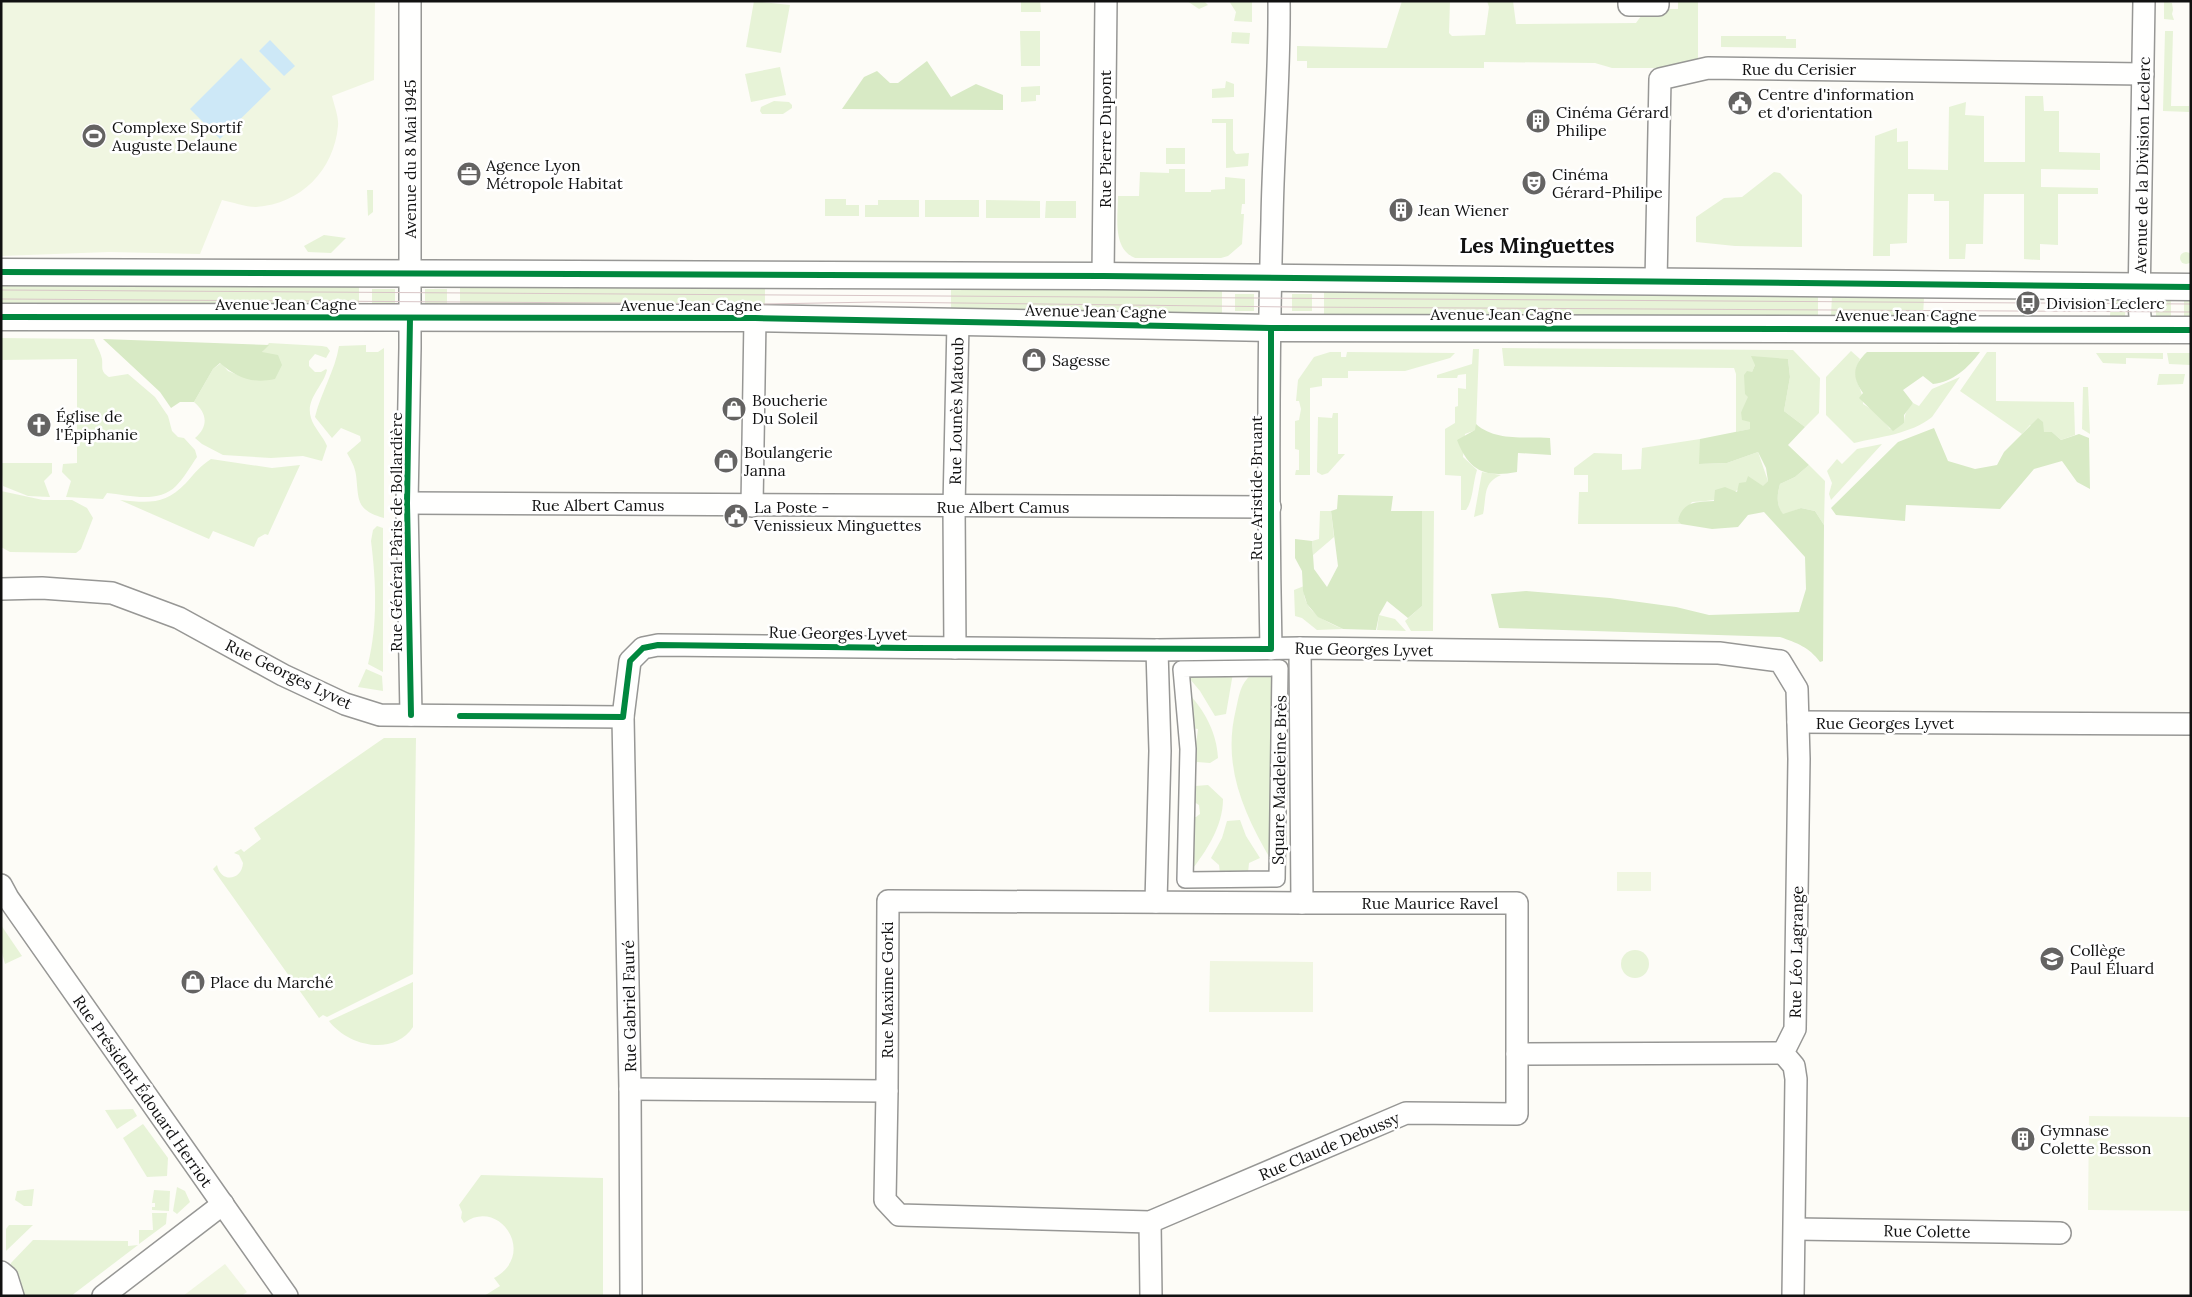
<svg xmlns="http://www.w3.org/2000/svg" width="2192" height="1297" font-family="Lora,serif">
	<rect width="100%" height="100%" fill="#fdfcf7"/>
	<g fill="#e7f3d7">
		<polygon points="754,1 790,5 781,53 746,47"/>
		<polygon points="1021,1 1040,1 1041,12 1021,12"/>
		<polygon points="1187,1 1204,1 1208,5 1199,9"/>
		<polygon points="1229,1 1252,1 1252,22 1234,21 1236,12"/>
		<polygon points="1402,1 1450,1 1449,33 1452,36 1485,35 1489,7 1487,1 1513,1 1516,24 1636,23 1646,9 1678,9 1678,1 1698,1 1698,61 1690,68 1612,68 1595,63 1484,62 1484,68 1307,68 1307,61 1297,61 1297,46 1387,48"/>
		<polygon points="2164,1 2172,3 2173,10 2172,14 2174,20 2164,19"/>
		<polygon points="1020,31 1040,31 1040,66 1021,66"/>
		<polygon points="2165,31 2173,31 2171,106 2189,106 2189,112 2163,111"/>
		<polygon points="1232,32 1250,33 1249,44 1231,43"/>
		<polygon points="1721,36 1786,36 1786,39 1796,39 1796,48 1721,47"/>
		<polygon points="780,67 786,95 751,102 745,74"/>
		<polygon points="1226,81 1234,84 1234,97 1212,98 1212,89 1225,88"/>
		<polygon points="1040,86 1040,95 1036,95 1036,101 1021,102 1021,87"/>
		<polygon points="2025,96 2043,96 2044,111 2059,111 2059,152 2100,153 2100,170 2041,169 2041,187 2098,188 2098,194 2058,194 2058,245 2040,244 2040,260 2024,259 2024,194 1984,194 1983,244 1966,244 1965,259 1949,259 1949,201 1934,201 1934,194 1908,194 1907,243 1890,244 1890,256 1873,256 1875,136 1897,128 1897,142 1908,141 1908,169 1948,170 1949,107 1966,102 1965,115 1984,116 1984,162 2025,162"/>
		<polygon points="774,101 789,102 792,105 792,108 783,114 762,114 760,111 761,107"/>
		<polygon points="1212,119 1233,119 1233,150 1236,154 1249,153 1248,166 1226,168 1226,123 1212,123"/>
		<rect x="1166" y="148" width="19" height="16"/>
		<path d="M1169 169H1185V192H1211V190L1225 189V177L1245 179V204H1242L1241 214H1244L1242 244 1228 256 1221 258H1135C1112 248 1118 217 1118 196H1139L1140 172 1169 173Z"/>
		<polygon points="1774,172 1780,173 1802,195 1802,247 1735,246 1696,242 1696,217 1724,198 1742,197"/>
		<polygon points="367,190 373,190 373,212 368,216"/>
		<polygon points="825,199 846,199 846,205 859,205 859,216 825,216"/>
		<polygon points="878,200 919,200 919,217 865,217 865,205 878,205"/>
		<rect x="925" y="200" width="54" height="17"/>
		<polygon points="986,200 1040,201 1040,218 986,218"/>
		<polygon points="1046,201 1076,201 1076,218 1045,218"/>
		<polygon points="324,235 346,238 331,253 308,252 304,246"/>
		<circle cx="2186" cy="258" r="6"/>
		<polygon points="25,279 359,281 359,313 1,304 1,286 25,286"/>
		<polygon points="460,282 765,284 765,315 460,313"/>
		<polygon points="951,285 1222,287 1222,318 951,316"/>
		<polygon points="1324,288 1818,291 1818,322 1324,318"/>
		<rect x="372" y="289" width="23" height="16"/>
		<rect x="425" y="289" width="22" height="17"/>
		<rect x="1235" y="294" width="19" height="17"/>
		<rect x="1292" y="294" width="20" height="17"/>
		<polygon points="1832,296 1924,298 1923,316 1831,315"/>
		<polygon points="2111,300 2126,300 2125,316 2110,316"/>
		<rect x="2156" y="300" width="15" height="17"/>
		<rect x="2184" y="300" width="7" height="18"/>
		<path d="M1 338 94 339C96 345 101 353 102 359 103 368 100 371 109 377L128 374 155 397 168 416 172 431 178 437 184 438 195 450 197 457C190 467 184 478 176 486 158 504 129 495 107 493L103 499 66 497 71 481 62 472 63 464 77 463V359L1 360Z"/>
		<path d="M269 343 322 346 327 347 330 351 326 358 315 354 309 361V366L315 372H321L326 369 327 370C323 387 305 399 311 418 314 428 323 436 327 446L322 461 303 456 271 458 223 455 202 444 195 438C209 426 207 413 194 402L213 369 221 363 228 371 243 377Z"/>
		<path d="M366 345V352H378L384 348V518C355 510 359 499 356 475 355 467 351 460 347 453L361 441 360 436 341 428 332 438 315 417C321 392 335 371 339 346Z"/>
		<polygon points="1502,348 1793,350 1820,378 1819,413 1805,427 1784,411 1790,377 1788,359 1777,359 1755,365 1752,372 1749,397 1741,412 1750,421 1750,429 1736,432 1736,374 1734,368 1504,366"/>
		<path d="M1473 349H1479L1476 430 1465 434 1463 457 1477 470C1473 482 1473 501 1466 510H1461V476L1445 475V429L1455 423V407L1458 406V388L1466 389V374L1458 375 1457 378H1437V375L1472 364Z"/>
		<path d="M1851 351 1860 359C1849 380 1863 384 1863 404L1876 412 1890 429 1904 423C1904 415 1907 409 1913 403L1919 406 1932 389 1960 377 1932 417C1911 434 1879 437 1854 443L1826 415V377Z"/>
		<polygon points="1330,352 1341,352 1341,357 1346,357 1347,352 1455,353 1450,358 1405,371 1348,371 1348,378 1322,378 1322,386 1310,388 1310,475 1295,475 1296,470 1299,470 1299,450 1295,449 1295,421 1299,420 1301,409 1299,401 1296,401 1298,380 1314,357"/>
		<polygon points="1987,352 1996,352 1996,401 2074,402 2075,435 2061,440 2052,432 2044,432 2030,425 2022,434 1960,391"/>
		<polygon points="2096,353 2163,353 2163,359 2126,358 2126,364 2103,363"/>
		<polygon points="2167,353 2191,353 2191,365 2169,364"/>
		<polygon points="2159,374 2185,374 2183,384 2157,385"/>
		<polygon points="2083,387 2088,387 2090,434 2082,429"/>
		<polygon points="1333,413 1338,413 1338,454 1345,454 1328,473 1322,475 1317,472 1318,417 1332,418"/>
		<path d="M1700 439V464L1727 463 1758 452 1768 481 1763 487 1746 482C1731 499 1714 501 1692 502L1678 520 1681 524H1578L1579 492H1588V475H1574V468L1594 453 1622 454V470L1641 469 1642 448Z"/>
		<polygon points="1882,444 1831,500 1829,494 1832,483 1827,471 1837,459 1842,464 1857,449"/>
		<path d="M211 459 272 468 300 465 268 535 265 534 258 538 254 547 213 531 209 539 120 500C149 503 165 505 186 483 194 474 200 466 211 459Z"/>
		<polygon points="1,463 52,463 52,473 44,481 50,497 28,496 3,486"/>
		<path d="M1809 465 1825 481 1824 525 1815 511 1801 508 1783 515C1776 505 1777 495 1780 484L1795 477Z"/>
		<path d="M1482 472 1501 475C1482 483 1487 497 1483 514L1474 517Z"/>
		<polygon points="1,491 43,500 72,500 87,508 93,518 81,549 76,553 10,552 1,547"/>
		<polygon points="1320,511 1331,511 1334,537 1313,555 1312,541 1319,539"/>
		<polygon points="1422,511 1434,511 1433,631 1411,631 1405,621 1422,606"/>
		<path d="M377 526 383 528V672L368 664C378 624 376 581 371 541L373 530Z"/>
		<path d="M1304 586C1301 611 1325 621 1343 629L1317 630 1302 618 1295 616 1294 590Z"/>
		<polygon points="1379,615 1395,619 1406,631 1377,630"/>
		<polygon points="366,669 382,676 383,691 358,687"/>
		<polygon points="1185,673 1233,673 1226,714 1215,716 1200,691"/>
		<path d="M1272 674 1271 860C1243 812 1222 765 1236 709 1239 696 1240 684 1251 675Z"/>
		<path d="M1187 692C1204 709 1217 733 1218 758L1210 763 1197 762 1194 769 1195 786 1208 785 1223 799C1223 826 1207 850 1191 871V817H1196L1200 814 1199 805 1191 800 1192 745 1196 744 1198 729 1191 728Z"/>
		<path d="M384 738H416L413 974 327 1017 323 1015 319 1018 213 869 217 865C221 884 242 880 243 863L239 855 234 853 241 849 244 852 261 839 254 828Z"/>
		<polygon points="1240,820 1246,836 1260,858 1249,863 1248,873 1220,873 1219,865 1211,858 1222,838 1227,821"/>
		<polygon points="1,925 22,956 5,964 1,949"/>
		<circle cx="1635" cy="964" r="14"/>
		<path d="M413 982V1027C393 1057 348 1046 329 1021Z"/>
		<polygon points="133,1109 137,1116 117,1129 105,1110"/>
		<polygon points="143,1124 168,1158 167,1176 147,1177 123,1138"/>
		<path d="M481 1175 603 1178V1296H484L500 1286 494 1278C538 1254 499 1197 464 1223L461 1218 462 1212 459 1205Z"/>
		<polygon points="177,1187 185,1191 190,1202 177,1214 173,1211"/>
		<polygon points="34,1189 32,1206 24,1206 15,1200 17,1191"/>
		<polygon points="154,1190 170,1191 169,1211 152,1210 152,1207 155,1207 155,1203 152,1203"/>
		<polygon points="152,1213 167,1213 166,1224 139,1244 139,1230 153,1230"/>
		<polygon points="9,1225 33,1225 6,1251 6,1229"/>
		<polygon points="33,1240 128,1241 128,1246 138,1245 71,1296 22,1296 10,1267 11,1263"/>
	</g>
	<g fill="#d8eac5">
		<polygon points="927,61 951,97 976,84 1003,95 1003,110 842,109 864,77 877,71 890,83 898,83"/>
		<path d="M103 339 269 345 262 352 278 355 282 365 275 379C253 384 237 378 220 363L213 369 194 402H180L171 408 160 392Z"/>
		<path d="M1867 352H1980C1968 368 1953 382 1933 384L1923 376 1903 390 1913 403 1904 415V423L1893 431 1859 398 1863 393C1852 377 1852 366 1867 352Z"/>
		<path d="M1751 356 1788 359 1790 377 1784 411 1805 427 1788 445 1809 465 1795 477 1780 484C1777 495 1776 505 1783 514L1801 508 1815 511 1824 525 1823 661 1820 662C1809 647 1797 643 1780 637L1499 628 1491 594 1526 591 1610 598 1676 607 1709 615 1799 612 1806 589 1805 557 1764 512 1748 515 1738 527 1712 529 1681 524 1678 521C1682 501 1697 502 1714 501L1715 490 1725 487 1737 492 1739 483 1746 482 1748 476 1763 486 1768 481 1766 468 1758 452 1727 463 1699 464 1700 439 1750 429V422L1742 420 1741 412 1748 397 1745 394 1744 375 1747 371 1752 372 1755 365Z"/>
		<polygon points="2038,418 2043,422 2044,432 2052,432 2061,440 2079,434 2089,438 2090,489 2077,482 2062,461 2034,469 2000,509 1906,505 1905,521 1836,515 1831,508 1898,442 1934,428 1948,461 1975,469 1997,465 2004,452"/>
		<path d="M1476 424C1496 442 1525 436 1550 438L1551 455 1518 453 1517 472C1485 478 1469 471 1457 440L1475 430Z"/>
		<polygon points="1338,495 1393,496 1391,511 1422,511 1422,606 1408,618 1387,601 1379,615 1376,630 1343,629 1318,617 1307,604 1303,591 1302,571 1295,558 1295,539 1312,541 1314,569 1327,587 1338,566 1331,511 1337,509"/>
	</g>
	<g fill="#f0f6e1">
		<path d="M1 1H375L374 80 332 96C334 105 339 117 338 126 334 170 301 204 256 207 245 207 232 202 222 200L200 254 109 252 1 256Z"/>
		<rect x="1617" y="872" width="34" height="19"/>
		<polygon points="1210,961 1313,962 1313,1012 1209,1012"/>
		<polygon points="2089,1116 2191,1117 2191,1211 2088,1210"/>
		<polygon points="225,1264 247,1292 241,1296 183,1296"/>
	</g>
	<g fill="#cde8f7">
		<polygon points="270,40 295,66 284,76 259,51"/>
		<polygon points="241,58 271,89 220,139 190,109"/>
	</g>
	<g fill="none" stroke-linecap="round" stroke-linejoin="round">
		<defs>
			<polygon id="pedestrian" points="1280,668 1277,879 1185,880 1188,749 1181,669"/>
			<g id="minor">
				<polyline points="410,1 410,348 407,503 411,715"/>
				<polyline points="1629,1 1629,5 1658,5 1658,1"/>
				<polyline points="1103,276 1106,1"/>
				<polyline points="1656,282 1660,79 1708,68 2143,74"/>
				<polyline points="2141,329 2139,304 2144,1"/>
				<polyline points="407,503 1270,507"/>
				<polyline points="752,506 755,318"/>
				<polyline points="1,589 42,588 112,593 179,618 283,675 345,704 380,715 623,717"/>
				<polyline points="955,648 954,507 958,323"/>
				<polyline points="1300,648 1302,903 1517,903 1517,1054 1783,1053"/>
				<path d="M1271 649C1268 506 1268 363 1272 221 1273 147 1280 75 1279 1"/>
				<polyline points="1798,722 2191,724"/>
				<polyline points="1,885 8,898 287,1296"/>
				<polyline points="1156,902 1160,751 1157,650"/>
				<polyline points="630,1089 887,1091 888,901 1302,903"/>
				<polyline points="887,1091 885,1200 899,1215 1150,1222 1406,1113 1517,1114 1517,1054"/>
				<polyline points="1150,1222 1151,1296"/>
				<polyline points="1795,1229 2060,1233"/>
				<polyline points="1,1272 7,1277 13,1296"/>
				<polyline points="103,1296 223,1204"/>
				<polyline points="631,1296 630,1089 623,717 630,661 643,648 658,645 1157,650 1300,648 1719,653 1780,661 1797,689 1799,759 1795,1029 1783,1053 1794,1066 1796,1079 1793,1296"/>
			</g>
			<g id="tertiary">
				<polyline points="1,272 1103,276 2191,287"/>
				<polyline points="1,317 755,318 1271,328 2191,330"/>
			</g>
		</defs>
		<use href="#pedestrian" stroke="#979795" stroke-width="18"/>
		<use href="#minor" stroke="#979795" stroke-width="24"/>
		<use href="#tertiary" stroke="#979795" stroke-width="29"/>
		<use href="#pedestrian" stroke="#fffffe" stroke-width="15"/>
		<use href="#minor" stroke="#fffffe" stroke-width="21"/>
		<use href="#tertiary" stroke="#fffffe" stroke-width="26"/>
		<g stroke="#d9c6c7" stroke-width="1">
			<polyline points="1,290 2191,304"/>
			<polyline points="1,299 765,304 877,302 1292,307 2191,312"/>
		</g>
		<defs>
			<g id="cycleway">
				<polyline points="1,272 1103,276 2191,287"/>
				<polyline points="1,317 755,318 1271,328 2191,330"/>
				<polyline points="410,318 407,503 411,715"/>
				<polyline points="460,716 623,717 630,661 643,648 658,645 907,648 1271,649 1271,328"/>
			</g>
		</defs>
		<use href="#cycleway" stroke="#fff" stroke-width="9"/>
		<use href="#cycleway" stroke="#00873e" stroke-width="6"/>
	</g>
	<defs>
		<symbol id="civic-disc" viewBox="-11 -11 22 22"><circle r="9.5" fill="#646362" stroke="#fff"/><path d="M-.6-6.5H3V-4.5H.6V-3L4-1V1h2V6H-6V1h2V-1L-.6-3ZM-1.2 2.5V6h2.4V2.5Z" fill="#fff"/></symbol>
		<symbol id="building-disc" viewBox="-11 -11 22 22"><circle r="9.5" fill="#646362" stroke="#fff"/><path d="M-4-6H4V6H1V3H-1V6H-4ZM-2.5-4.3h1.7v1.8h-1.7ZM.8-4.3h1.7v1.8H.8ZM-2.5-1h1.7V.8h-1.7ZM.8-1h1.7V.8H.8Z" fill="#fff"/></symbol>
		<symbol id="stadium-disc" viewBox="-11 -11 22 22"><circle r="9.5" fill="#646362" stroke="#fff"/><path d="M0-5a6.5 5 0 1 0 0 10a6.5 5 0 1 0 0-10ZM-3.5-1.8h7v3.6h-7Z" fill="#fff"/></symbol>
		<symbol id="office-disc" viewBox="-11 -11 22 22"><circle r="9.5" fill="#646362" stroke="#fff"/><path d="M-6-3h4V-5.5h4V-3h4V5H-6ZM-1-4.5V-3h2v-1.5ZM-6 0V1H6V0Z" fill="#fff"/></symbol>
		<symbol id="theatre-disc" viewBox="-11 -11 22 22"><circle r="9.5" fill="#646362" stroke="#fff"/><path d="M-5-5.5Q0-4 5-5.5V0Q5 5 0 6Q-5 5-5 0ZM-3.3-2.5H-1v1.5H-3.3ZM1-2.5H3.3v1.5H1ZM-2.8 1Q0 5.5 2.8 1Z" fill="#fff"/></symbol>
		<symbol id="bus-disc" viewBox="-11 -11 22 22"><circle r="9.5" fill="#646362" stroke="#fff"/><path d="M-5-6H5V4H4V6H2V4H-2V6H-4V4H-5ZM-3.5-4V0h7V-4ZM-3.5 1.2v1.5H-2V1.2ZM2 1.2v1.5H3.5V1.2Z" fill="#fff"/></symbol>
		<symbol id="shop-disc" viewBox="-11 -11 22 22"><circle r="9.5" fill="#646362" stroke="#fff"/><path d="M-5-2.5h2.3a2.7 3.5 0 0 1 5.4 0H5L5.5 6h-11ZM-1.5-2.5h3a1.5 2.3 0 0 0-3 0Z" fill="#fff"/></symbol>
		<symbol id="church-disc" viewBox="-11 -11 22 22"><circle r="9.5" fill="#646362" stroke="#fff"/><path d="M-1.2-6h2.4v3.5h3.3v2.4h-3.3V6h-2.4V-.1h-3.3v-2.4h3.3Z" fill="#fff"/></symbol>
		<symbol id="school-disc" viewBox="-11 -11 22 22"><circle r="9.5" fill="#646362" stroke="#fff"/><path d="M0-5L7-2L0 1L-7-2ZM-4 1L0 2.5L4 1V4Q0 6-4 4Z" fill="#fff"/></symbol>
	</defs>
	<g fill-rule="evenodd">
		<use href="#civic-disc" x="1726" y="89" width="28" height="28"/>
		<use href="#building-disc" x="1524" y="107" width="28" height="28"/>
		<use href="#stadium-disc" x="80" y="122" width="28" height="28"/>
		<use href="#office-disc" x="455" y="160" width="28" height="28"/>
		<use href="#theatre-disc" x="1520" y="169" width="28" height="28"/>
		<use href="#building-disc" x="1387" y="196" width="28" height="28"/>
		<use href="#bus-disc" x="2014" y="289" width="28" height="28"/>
		<use href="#shop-disc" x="1020" y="346" width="28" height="28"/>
		<use href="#shop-disc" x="720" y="395" width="28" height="28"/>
		<use href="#church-disc" x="25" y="411" width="28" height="28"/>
		<use href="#shop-disc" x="712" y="447" width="28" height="28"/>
		<use href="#civic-disc" x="722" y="502" width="28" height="28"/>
		<use href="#school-disc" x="2038" y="945" width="28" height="28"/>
		<use href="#shop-disc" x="179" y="968" width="28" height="28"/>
		<use href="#building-disc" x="2009" y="1125" width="28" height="28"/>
	</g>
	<g text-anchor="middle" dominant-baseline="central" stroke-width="5" stroke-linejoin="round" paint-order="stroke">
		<g font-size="16" fill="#111" stroke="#fff">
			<text x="1799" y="69">Rue du Cerisier</text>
			<text transform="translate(1105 139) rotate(-90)">Rue Pierre Dupont</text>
			<text transform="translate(410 159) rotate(-90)">Avenue du 8 Mai 1945</text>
			<text transform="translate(2142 165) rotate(-89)">Avenue de la Division Leclerc</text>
			<text x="286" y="304">Avenue Jean Cagne</text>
			<text x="691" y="305">Avenue Jean Cagne</text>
			<text transform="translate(1096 311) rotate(1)">Avenue Jean Cagne</text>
			<text x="1501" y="314">Avenue Jean Cagne</text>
			<text x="1906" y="315">Avenue Jean Cagne</text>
			<text transform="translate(956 411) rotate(-89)">Rue Lounès Matoub</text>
			<text transform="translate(1256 488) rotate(-90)">Rue Aristide Bruant</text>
			<text x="598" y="505">Rue Albert Camus</text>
			<text x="1003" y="507">Rue Albert Camus</text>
			<text transform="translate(396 532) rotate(-90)">Rue Général Pâris de Bollardière</text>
			<text transform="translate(838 633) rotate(1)">Rue Georges Lyvet</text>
			<text transform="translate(1364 649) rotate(1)">Rue Georges Lyvet</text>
			<text transform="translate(289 674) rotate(26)">Rue Georges Lyvet</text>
			<text x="1885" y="723">Rue Georges Lyvet</text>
			<text transform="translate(1279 780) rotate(-89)">Square Madeleine Brès</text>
			<text x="1430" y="903">Rue Maurice Ravel</text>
			<text transform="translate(1796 952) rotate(-89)">Rue Léo Lagrange</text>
			<text transform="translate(887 990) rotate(-90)">Rue Maxime Gorki</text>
			<text transform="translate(629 1006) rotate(-91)">Rue Gabriel Fauré</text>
			<text transform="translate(143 1091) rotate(55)">Rue Président Édouard Herriot</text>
			<text transform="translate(1329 1146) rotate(-23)">Rue Claude Debussy</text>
			<text transform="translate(1927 1231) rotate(1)">Rue Colette</text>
		</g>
		<g font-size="16" fill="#111" stroke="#fff" text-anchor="start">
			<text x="1758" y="94">Centre d'information<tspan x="1758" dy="18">et d'orientation</tspan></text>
			<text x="1556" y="112">Cinéma Gérard<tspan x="1556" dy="18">Philipe</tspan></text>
			<text x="112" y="127">Complexe Sportif<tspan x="112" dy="18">Auguste Delaune</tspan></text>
			<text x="486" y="165">Agence Lyon<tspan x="486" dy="18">Métropole Habitat</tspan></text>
			<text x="1552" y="174">Cinéma<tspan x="1552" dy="18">Gérard-Philipe</tspan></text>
			<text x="1418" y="210">Jean Wiener</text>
			<text x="2046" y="303">Division Leclerc</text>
			<text x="1052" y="360">Sagesse</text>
			<text x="752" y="400">Boucherie<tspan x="752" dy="18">Du Soleil</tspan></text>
			<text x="56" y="416">Église de<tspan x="56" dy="18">l'Épiphanie</tspan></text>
			<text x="744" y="452">Boulangerie<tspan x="744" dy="18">Janna</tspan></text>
			<text x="754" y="507">La Poste -<tspan x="754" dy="18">Venissieux Minguettes</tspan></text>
			<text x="2070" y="950">Collège<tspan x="2070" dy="18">Paul Éluard</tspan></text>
			<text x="210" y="982">Place du Marché</text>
			<text x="2040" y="1130">Gymnase<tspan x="2040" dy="18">Colette Besson</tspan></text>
		</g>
		<g font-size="21" font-weight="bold" fill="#111" stroke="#fff">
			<text x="1537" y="245">Les Minguettes</text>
		</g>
	</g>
	<rect width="2192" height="1297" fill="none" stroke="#111111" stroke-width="5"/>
</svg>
